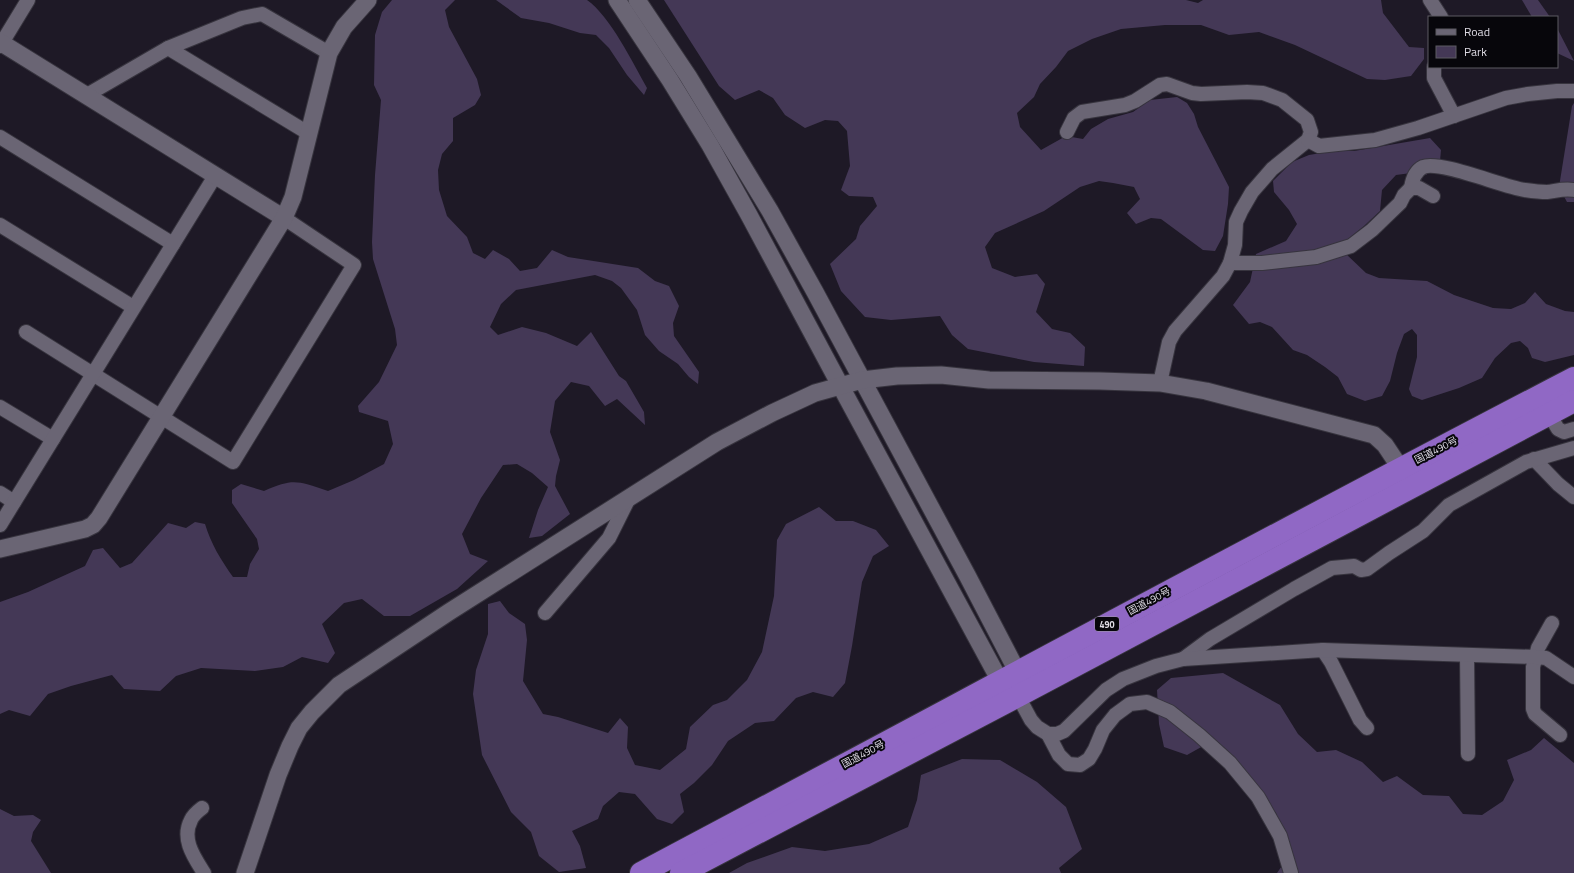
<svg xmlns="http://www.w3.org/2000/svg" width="1574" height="873" font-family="'Titillium Web','Noto Sans JP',sans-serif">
	<rect width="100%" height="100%" fill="#1e1926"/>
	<g fill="#443856">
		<path d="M392 0H455L445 10 449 27 477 79 481 95 475 105 453 118V141L442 154 438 170 439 190 447 216 467 237 473 253 485 259 493 250 509 259 520 271 537 268 552 250 568 257 638 268 655 281 669 286 679 306 673 323 674 336 699 372 698 384 689 377 678 364 659 351 645 335 637 310 621 288 612 281 595 275 516 290 501 304 490 327 498 335 522 327 546 333 577 346 591 332 619 376 626 381 644 412 645 425 617 399 605 406 589 386 571 382 555 401 550 432 560 460 556 476 555 486 570 514 542 536 529 538 538 510 548 487 532 473 517 464 503 465 481 498 462 534 470 554 488 561 457 589 410 616H384L362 599 344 603 322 624 335 653 328 663 302 657 283 667 255 671 201 668 176 676 160 691 124 689 112 675 71 686 48 694 30 716 9 710 0 714V602L28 592 85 566 93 550 103 548 120 568 132 563 168 523 186 528 195 522 205 524C211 544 221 560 233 577H247L250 564 259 549 257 539 232 503V490L241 484 264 491C294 478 297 481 328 491L354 480 384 464 393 444 388 421 359 412 358 406 379 382 397 345 395 329 373 259 372 242 375 175 381 100 374 85 375 35 382 12Z"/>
		<path d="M496 0H587C610 16 633 63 647 88L644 95 627 75 609 48 596 35 580 33 549 23 521 18Z"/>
		<polygon points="664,0 1186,0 1198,3 1203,0 1381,0 1383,13 1409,47 1424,48 1424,59 1411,76 1385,80 1367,79 1295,45 1259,32 1229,35 1201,25 1165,25 1121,29 1092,39 1068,51 1056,67 1040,84 1034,97 1017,113 1020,127 1041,150 1066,136 1083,139 1091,129 1108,119 1133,112 1150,100 1177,97 1187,103 1194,114 1198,127 1229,187 1228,204 1223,236 1215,251 1203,250 1161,219 1151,218 1136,224 1127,213 1140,199 1134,187 1113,183 1099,181 1080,187 1044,211 995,233 985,247 992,268 1015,277 1037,274 1045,284 1036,312 1052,329 1070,333 1085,347 1084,366 1034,362 968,349 952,335 940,316 891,320 865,317 841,291 830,264 856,239 860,226 877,206 873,197 849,196 841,190 850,166 847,131 838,121 825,120 805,128 785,115 773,98 759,90 735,100 719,86"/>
		<polygon points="1522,0 1538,0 1550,17 1532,17"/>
		<polygon points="1557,28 1574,61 1557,53"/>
		<polygon points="1574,103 1574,202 1567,202 1559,187 1572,106"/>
		<polygon points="1430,138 1441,150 1440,161 1426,175 1411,173 1396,175 1382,190 1380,211 1364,226 1343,243 1345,253 1366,273 1379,278 1427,281 1454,295 1493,308 1511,309 1525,303 1535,292 1546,304 1565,311 1574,312 1574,355 1545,362 1532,358 1528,348 1520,341 1511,343 1495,358 1482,378 1459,388 1422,400 1412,396 1409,389 1417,357 1417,335 1412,329 1404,334 1397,353 1390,381 1382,396 1365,401 1347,394 1338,377 1325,367 1307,355 1293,350 1272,327 1260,322 1249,324 1233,305 1250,282 1256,254 1286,241 1297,224 1289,210 1274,192 1273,181 1292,162 1309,155 1333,151 1354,151"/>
		<polygon points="819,507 836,521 853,521 876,530 889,546 873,556 862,582 852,646 845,683 833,697 813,692 796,698 774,721 755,723 728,741 712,765 694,783 680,794 684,812 672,824 657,819 635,794 619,792 603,806 598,819 572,831 580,846 586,868 559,872 539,856 531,832 511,812 482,755 473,694 476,670 488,634 488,604 500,601 509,613 525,624 527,640 523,681 543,714 558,717 608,733 620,718 628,727 627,748 635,765 660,770 686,749 690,727 713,705 727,700 747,680 762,652 774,596 777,540 786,524"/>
		<polygon points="1223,673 1280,705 1298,734 1317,752 1336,750 1362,762 1383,782 1397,776 1423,795 1449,796 1463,814 1482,815 1503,801 1514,780 1507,760 1531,750 1544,738 1574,763 1574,873 1277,873 1290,854 1276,813 1244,773 1212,741 1187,755 1164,747 1159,724 1157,690 1171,678"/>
		<polygon points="962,759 1000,760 1037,782 1066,807 1082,849 1059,868 1061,873 729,873 747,863 792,847 825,851 869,844 908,827 917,800 921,775"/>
		<polygon points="0,809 14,816 33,815 41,820 33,832 31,841 51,873 0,873"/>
	</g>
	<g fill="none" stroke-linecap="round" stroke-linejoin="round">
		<defs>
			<g id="minor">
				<polyline points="1430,0 1441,17"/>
				<polyline points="0,46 28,0"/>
				<polyline points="168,48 308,133"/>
				<polyline points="1434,67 1434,78 1454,116"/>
				<polyline points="87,95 168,48 242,18 262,14 329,53"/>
				<polyline points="1067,132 1074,118 1082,112 1125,105 1135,101 1160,85 1167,84 1192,93 1201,94 1247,92 1263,93 1282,100 1307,120 1311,132 1308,140 1272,169 1252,192 1241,211 1236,222 1235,245 1230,263 1223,276 1175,331 1169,342 1160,383"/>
				<polyline points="0,137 173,244"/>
				<polyline points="1308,140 1319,146 1375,140 1418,128 1506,98 1528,94 1557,91 1574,91"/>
				<path d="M1411 188C1412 181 1415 171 1423 167 1440 160 1503 187 1525 190 1532 191 1540 192 1547 192 1556 191 1564 188 1574 190"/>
				<polyline points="0,225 133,307"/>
				<polyline points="1230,263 1262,263 1316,257 1351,246 1372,230 1400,203 1404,195 1411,188 1419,188 1433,196"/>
				<polyline points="26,332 233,462 354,265 284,218"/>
				<polyline points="0,407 53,439"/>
				<polyline points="1549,414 1558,429 1564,432 1574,429"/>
				<polyline points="1534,459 1558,484 1574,497"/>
				<polyline points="0,493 14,502"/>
				<polyline points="0,525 215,176"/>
				<polyline points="545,613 609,538 628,500"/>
				<polyline points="1552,623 1538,648 1533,667 1533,709 1535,714 1560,735"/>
				<polyline points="1323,650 1331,662 1360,720 1367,728"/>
				<polyline points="1467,655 1468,754"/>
				<polyline points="1183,659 1210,639 1294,589 1332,568 1354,566 1361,570 1367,569 1389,553 1423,531 1449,505 1526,462 1574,448"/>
				<polyline points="1018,696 1031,720 1037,727 1048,734 1059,755 1068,764 1080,765 1089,759 1095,749 1103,730 1115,715 1130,704 1147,702 1170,712 1199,735 1230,763 1258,797 1280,836 1291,873"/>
				<polyline points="1048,734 1057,734 1064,731 1106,690 1123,679 1156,666 1183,659 1323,650 1536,657 1546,658 1574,677"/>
				<path d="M202 808C198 811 193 815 191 820 181 839 194 857 204 873"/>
			</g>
			<g id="tertiary">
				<polyline points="617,0 670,80 710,145 749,215 840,385 1000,681 1009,689"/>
				<polyline points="637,0 688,76 770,211 815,292 967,575 1017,671 1018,683"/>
				<polyline points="0,42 284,218"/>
				<polyline points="0,549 85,529 93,525 99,518 284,218 293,197 329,53 344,27 368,0"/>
				<polyline points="245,873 278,775 290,746 299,728 312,712 339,685 449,612 717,442 772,413 815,393 862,380 897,376 941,375 989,380 1100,381 1160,383 1206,391 1374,435 1385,445 1407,478"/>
			</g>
			<g id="trunk">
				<path d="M641 873C952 708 1262 540 1574 378"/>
				<polyline points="681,873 1018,696 1574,401"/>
			</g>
		</defs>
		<use href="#minor" stroke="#37343e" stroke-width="16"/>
		<use href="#tertiary" stroke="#37343e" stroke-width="19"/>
		<use href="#trunk" stroke="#37343e" stroke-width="24"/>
		<use href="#minor" stroke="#6a6574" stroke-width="14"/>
		<use href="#tertiary" stroke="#6a6574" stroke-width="17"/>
		<use href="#trunk" stroke="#9068c5" stroke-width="22"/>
	</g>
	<g text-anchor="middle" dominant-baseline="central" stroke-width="4" stroke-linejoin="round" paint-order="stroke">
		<rect fill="#07060b" stroke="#9e9ba3" stroke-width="1" x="1095" y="617" width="24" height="14" rx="3"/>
		<g font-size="9" font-weight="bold" fill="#dedbe4">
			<text x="1107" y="624">490</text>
		</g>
		<g font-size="10" fill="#dedbe4" stroke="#07060b">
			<text transform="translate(1436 450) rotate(-27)">国道490号</text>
			<text transform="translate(1149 601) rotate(-28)">国道490号</text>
			<text transform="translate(863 754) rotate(-28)">国道490号</text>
		</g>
	</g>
	<rect x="1428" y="16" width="130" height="52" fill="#07060b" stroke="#5d5b62"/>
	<rect x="1436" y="29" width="20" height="6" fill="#6a6574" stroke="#5d5b62"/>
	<text x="1464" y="36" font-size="12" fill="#dedbe4">Road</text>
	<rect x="1436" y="46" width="20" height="12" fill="#443856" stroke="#5d5b62"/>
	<text x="1464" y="56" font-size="12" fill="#dedbe4">Park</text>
</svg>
